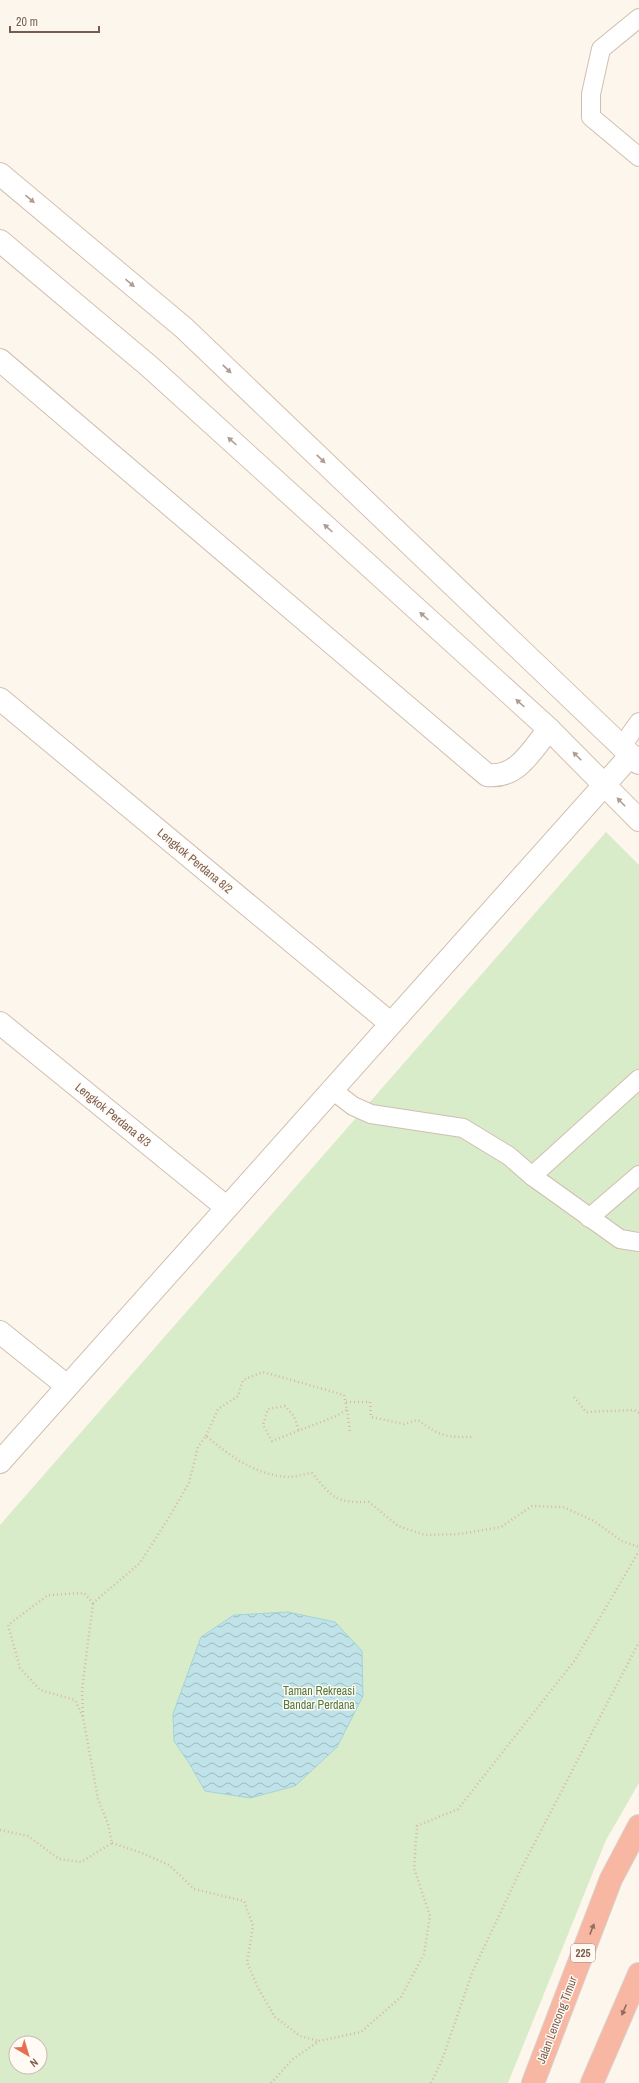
<svg xmlns="http://www.w3.org/2000/svg" width="639" height="2083" font-family="'Archivo Narrow',sans-serif">
	<defs>
		<pattern id="water-waves" width="16" height="10" patternUnits="userSpaceOnUse"><rect width="16" height="10" fill="#bfe3e8"/><path d="M0 5q4-4 8 0t8 0" fill="none" stroke="#a0bbbe"/></pattern>
	</defs>
	<rect width="100%" height="100%" fill="#fdf6ec"/>
	<path fill="#d8ecc9" fill-rule="evenodd" d="M606 832 639 865V1783L606 1840 508 2083H0V1525ZM16 2043H40V2067H16Z"/>
	<polygon fill="url(#water-waves)" stroke="#a5d3da" points="288,1612 335,1622 362,1651 363,1696 337,1747 295,1786 250,1798 205,1791 189,1763 174,1741 173,1714 201,1637 234,1615"/>
	<g fill="none" stroke-linecap="round" stroke-linejoin="round">
		<defs>
			<g id="lane">
				<polyline points="639,18 601,49 591,94 591,117 639,157"/>
				<polyline points="622,746 639,722"/>
				<polyline points="639,1079 532,1176 620,1239 639,1242"/>
				<polyline points="331,1089 353,1106 371,1114 463,1128 509,1156 532,1176"/>
				<polyline points="589,1218 639,1175"/>
			</g>
			<g id="street">
				<path d="M0 360 487 775C517 779 532 750 549 729"/>
				<polyline points="0,699 390,1023"/>
				<polyline points="0,1023 226,1207"/>
				<polyline points="0,1332 67,1386"/>
				<polyline points="0,1462 631,755"/>
			</g>
			<g id="secondary">
				<polyline points="0,174 184,328 639,763"/>
				<polyline points="0,241 150,367 549,729 639,820"/>
			</g>
			<g id="highway">
				<polyline points="533,2083 611,1879 639,1826"/>
				<polyline points="592,2083 639,1974"/>
			</g>
		</defs>
		<use href="#lane" stroke="#d1beb0" stroke-width="20"/>
		<use href="#street" stroke="#d1beb0" stroke-width="24"/>
		<use href="#secondary" stroke="#d6c0b0" stroke-width="24"/>
		<use href="#highway" stroke="#dad1cd" stroke-width="24"/>
		<g stroke="#d9b8a5" stroke-width="2.5" stroke-dasharray="1 3" stroke-linecap="butt">
			<polyline points="574,1397 586,1412 634,1410 639,1413"/>
			<path d="M346 1402H370L371 1417 404 1424 418 1420C440 1437 447 1437 474 1437"/>
			<polyline points="347,1410 350,1432"/>
			<polyline points="206,1436 218,1409 238,1396 243,1380 263,1372 344,1395 347,1410 334,1417 272,1441 263,1425 268,1409 285,1406 294,1416 299,1431"/>
			<polyline points="83,1716 82,1690 93,1603"/>
			<path d="M0 1830 28 1836 59 1859 81 1862 112 1843 108 1824 98 1799 83 1717 75 1700 40 1690 20 1668 8 1625 48 1595 84 1593 93 1603 140 1563 168 1519 189 1483 198 1447 206 1436C230 1456 255 1475 288 1477 295 1477 304 1474 312 1473 333 1498 335 1503 369 1502L398 1526 425 1535 460 1534 501 1527 532 1506 563 1507 594 1521 622 1541 639 1547"/>
			<polyline points="112,1843 142,1853 169,1865 194,1889 244,1901 253,1926 247,1962 258,1988 275,2017 300,2036 319,2041"/>
			<polyline points="271,2083 293,2059 319,2041 361,2032 401,1997 424,1954 430,1916 414,1868 417,1826 458,1809 575,1660 639,1551"/>
			<polyline points="431,2083 442,2060 472,1973 520,1871 639,1642"/>
		</g>
		<use href="#lane" stroke="#fff" stroke-width="18"/>
		<use href="#street" stroke="#fff" stroke-width="22"/>
		<use href="#secondary" stroke="#fff" stroke-width="22"/>
		<use href="#highway" stroke="#f7b7a3" stroke-width="22"/>
	</g>
	<defs><path id="oneway-solid" d="M-6-.8H1V-3.2L6.5 0L1 3.2V.8H-6Z"/></defs>
	<g fill="#af9d94">
		<use href="#oneway-solid" transform="translate(30 199) rotate(40)"/>
		<use href="#oneway-solid" transform="translate(130 283) rotate(40)"/>
		<use href="#oneway-solid" transform="translate(227 369) rotate(44)"/>
		<use href="#oneway-solid" transform="translate(232 441) rotate(-138)"/>
		<use href="#oneway-solid" transform="translate(321 459) rotate(44)"/>
		<use href="#oneway-solid" transform="translate(328 528) rotate(-138)"/>
		<use href="#oneway-solid" transform="translate(424 616) rotate(-138)"/>
		<use href="#oneway-solid" transform="translate(520 703) rotate(-138)"/>
		<use href="#oneway-solid" transform="translate(577 756) rotate(-135)"/>
		<use href="#oneway-solid" transform="translate(621 802) rotate(-134)"/>
	</g>
	<g fill="#936e5e">
		<use href="#oneway-solid" transform="translate(592 1929) rotate(-69)"/>
		<use href="#oneway-solid" transform="translate(624 2010) rotate(113)"/>
	</g>
	<g text-anchor="middle" dominant-baseline="central" stroke-width="3" stroke-linejoin="round" paint-order="stroke">
		<rect fill="#fffaf3" stroke="#a28b7f" stroke-width="1" x="571" y="1944" width="24" height="18" rx="3"/>
		<g font-size="11" font-weight="bold" fill="#7a5c4d">
			<text x="583" y="1953">225</text>
		</g>
		<g font-size="12" fill="#7a5c4d" stroke="#fffaf3">
			<text transform="translate(195 861) rotate(40)">Lengkok Perdana 8/2</text>
			<text transform="translate(113 1115) rotate(39)">Lengkok Perdana 8/3</text>
			<text transform="translate(557 2020) rotate(-69)">Jalan Lencong Timur</text>
		</g>
		<g font-size="12" fill="#537a41" stroke="#fffaf3">
			<text x="319" y="1691">Taman Rekreasi<tspan x="319" dy="14">Bandar Perdana</tspan></text>
		</g>
	</g>
	<g transform="translate(28 2055) rotate(142)"><circle r="19" fill="#fffaf3" stroke="#cabbb1"/>
	<path d="M0-3L7 15L0 10L-7 15Z" fill="#e76f51"/>
	<text y="-6" font-size="11" font-weight="bold" text-anchor="middle" fill="#7a5c4d">N</text>
	</g>
	<path d="M10 26v6h89v-6" fill="none" stroke="#7a5c4d" stroke-width="2"/>
	<text x="16" y="26" font-size="12" fill="#7a5c4d" stroke="#fffaf3" stroke-width="3" paint-order="stroke">20 m</text>
</svg>
